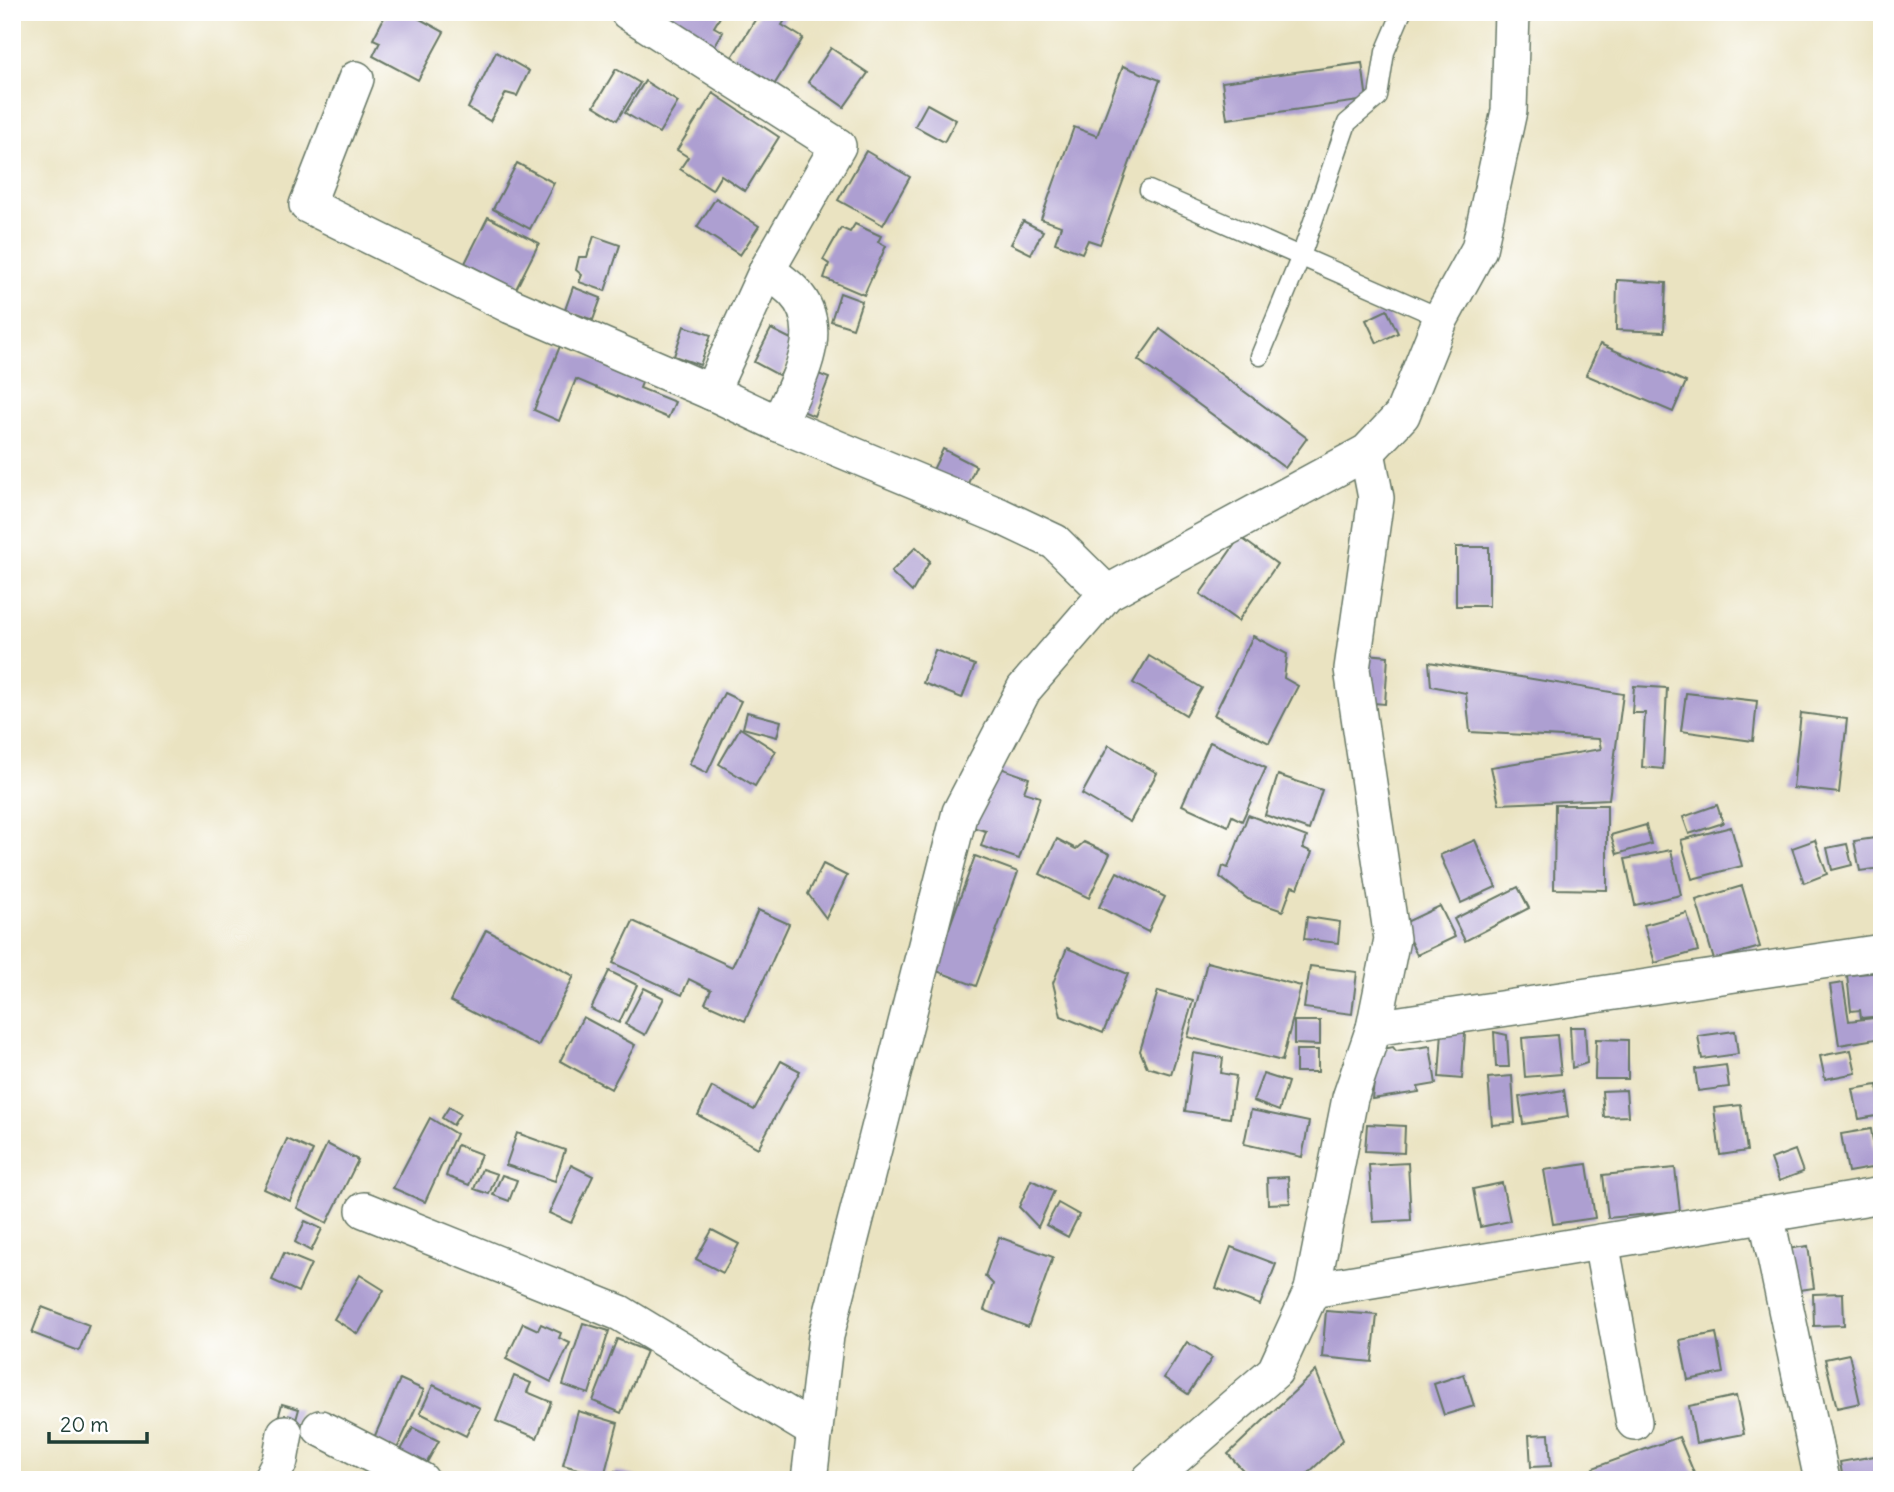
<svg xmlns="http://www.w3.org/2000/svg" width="1894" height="1492" font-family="Delius,sans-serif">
	<rect width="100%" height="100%" fill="#fff"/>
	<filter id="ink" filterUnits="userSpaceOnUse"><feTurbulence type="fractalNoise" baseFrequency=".0143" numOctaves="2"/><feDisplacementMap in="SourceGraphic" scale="14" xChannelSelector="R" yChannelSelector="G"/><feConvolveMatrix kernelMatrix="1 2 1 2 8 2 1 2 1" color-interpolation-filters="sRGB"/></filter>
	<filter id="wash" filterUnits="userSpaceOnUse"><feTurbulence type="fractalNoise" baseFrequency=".00686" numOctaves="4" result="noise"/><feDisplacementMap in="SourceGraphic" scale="28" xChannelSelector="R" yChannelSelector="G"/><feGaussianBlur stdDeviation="1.57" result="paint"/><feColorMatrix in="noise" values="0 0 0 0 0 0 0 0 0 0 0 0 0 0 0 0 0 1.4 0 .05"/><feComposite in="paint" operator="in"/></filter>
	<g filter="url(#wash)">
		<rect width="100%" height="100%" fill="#eae3c1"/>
		<g id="blocks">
			<g fill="#ad9fd1">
				<polygon points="387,12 407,12 444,32 418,80 373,56 380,42 373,39"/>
				<polygon points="672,12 723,12 714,27 723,32 712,50 666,22"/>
				<polygon points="760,12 779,12 787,17 782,25 803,38 771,90 729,62"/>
				<polygon points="831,48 868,73 844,107 808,82"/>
				<polygon points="496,52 529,71 517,96 506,93 490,121 468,108"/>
				<polygon points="1362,63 1367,100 1227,119 1222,82"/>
				<polygon points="1123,66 1160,80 1100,244 1088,240 1082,253 1055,243 1061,226 1041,219 1074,127 1097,136"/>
				<polygon points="616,69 640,83 617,120 594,106"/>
				<polygon points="645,81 678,102 659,133 625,113"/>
				<polygon points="713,93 779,137 745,191 721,175 712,190 680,169 688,157 677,150"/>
				<polygon points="927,104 956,120 944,142 915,126"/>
				<polygon points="866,151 910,177 883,225 838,200"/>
				<polygon points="517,163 554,183 530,229 493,209"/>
				<polygon points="716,198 759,226 740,255 697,227"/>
				<polygon points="488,217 539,243 516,289 465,263"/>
				<polygon points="1023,221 1043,231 1031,254 1011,244"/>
				<polygon points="855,224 881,236 878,242 886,246 864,295 824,278 829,264 823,260 841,228 850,232"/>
				<polygon points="594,236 620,245 605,291 579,282 582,275 576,270 579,257 587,257"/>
				<polygon points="1617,280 1666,283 1664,332 1616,330"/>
				<polygon points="573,287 601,298 593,320 565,310"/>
				<polygon points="840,293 862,301 853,328 831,321"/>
				<polygon points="1387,310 1398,333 1377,343 1366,320"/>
				<polygon points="684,326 711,335 700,365 674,356"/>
				<polygon points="771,329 797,342 780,376 754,362"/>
				<polygon points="1160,329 1307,438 1285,468 1138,360"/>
				<polygon points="1600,344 1686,382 1673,412 1586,375"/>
				<polygon points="560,346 643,380 640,388 675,402 668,418 576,379 559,421 534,410"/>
				<polygon points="813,372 829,378 814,416 798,409"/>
				<polygon points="943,449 976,466 964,492 930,476"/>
				<polygon points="1240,537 1277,564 1238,621 1200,594"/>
				<polygon points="916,547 930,561 912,592 891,572"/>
				<rect x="1456" y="547" width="33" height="59"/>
				<polygon points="1253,636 1287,654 1284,678 1298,686 1269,743 1214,715"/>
				<polygon points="935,650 975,665 962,698 923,683"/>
				<polygon points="1366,654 1388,656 1385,704 1362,702"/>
				<polygon points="1149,656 1202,688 1186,715 1133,683"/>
				<polygon points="1429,662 1623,694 1609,799 1499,804 1491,767 1601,749 1599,739 1470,732 1466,693 1431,686"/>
				<polygon points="1634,686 1667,688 1663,769 1642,767 1645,713 1632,713"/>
				<polygon points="724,693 741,701 707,773 689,764"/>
				<polygon points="1686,693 1757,701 1753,741 1681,731"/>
				<polygon points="747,712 781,721 777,737 743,728"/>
				<polygon points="1801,713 1847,719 1839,793 1793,788"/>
				<polygon points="740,728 776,751 755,786 719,764"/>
				<polygon points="1210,742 1266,768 1242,821 1232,816 1228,826 1182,805"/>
				<polygon points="1109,745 1157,773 1130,822 1082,794"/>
				<polygon points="992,765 1029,778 1024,792 1040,797 1019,859 981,846 986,831 972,827"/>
				<polygon points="1278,775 1322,790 1309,830 1265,815"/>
				<polygon points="1555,805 1607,805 1607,890 1554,889"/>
				<polygon points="1717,805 1723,823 1689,834 1683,817"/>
				<polygon points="1248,815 1307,837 1303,848 1312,852 1298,888 1292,886 1283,911 1248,899 1220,877 1223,866 1228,868"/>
				<polygon points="1646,825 1651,844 1617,854 1611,835"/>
				<polygon points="1731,827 1742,866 1692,879 1681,840"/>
				<polygon points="1882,837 1882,868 1860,871 1854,841"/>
				<polygon points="1057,839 1076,849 1084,842 1110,854 1089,898 1040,874"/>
				<polygon points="1475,840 1496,887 1461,903 1440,855"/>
				<polygon points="1815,840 1827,874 1804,883 1792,848"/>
				<polygon points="1847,844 1852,865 1832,870 1827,848"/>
				<polygon points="1671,850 1681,895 1635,905 1625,859"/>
				<polygon points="975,856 1018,872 976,986 934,970"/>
				<polygon points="823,864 847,876 826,918 808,894"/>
				<polygon points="1117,872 1165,897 1148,932 1099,907"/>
				<polygon points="1742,886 1760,947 1714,960 1696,900"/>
				<polygon points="1518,887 1529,908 1465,941 1454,919"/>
				<polygon points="1440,906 1455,937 1417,955 1402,924"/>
				<polygon points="758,910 789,924 745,1021 705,1003 711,990 689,979 682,995 613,963 633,921 732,967"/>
				<polygon points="1687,913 1698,951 1655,963 1644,925"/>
				<polygon points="1307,917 1340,922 1338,943 1304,939"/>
				<polygon points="486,930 574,976 538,1046 450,1001"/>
				<polygon points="1067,948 1128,974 1103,1033 1061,1016 1053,983"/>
				<polygon points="1207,962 1301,986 1282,1061 1188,1037"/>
				<polygon points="1310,966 1357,972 1352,1014 1304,1008"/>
				<polygon points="609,971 637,985 619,1023 591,1009"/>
				<polygon points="1882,972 1882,1016 1861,1018 1860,1010 1851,1011 1847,975"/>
				<polygon points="1843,983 1849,1021 1882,1017 1882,1038 1839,1045 1830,985"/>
				<polygon points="644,988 664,998 645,1035 625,1024"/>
				<polygon points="1158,991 1193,1001 1171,1074 1147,1067 1140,1051"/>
				<polygon points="583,1017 635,1045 611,1089 560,1061"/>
				<polygon points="1294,1021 1320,1021 1320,1045 1294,1044"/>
				<polygon points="1570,1027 1585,1027 1587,1063 1572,1068"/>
				<polygon points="1442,1031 1465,1033 1462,1079 1439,1077"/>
				<polygon points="1735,1031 1738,1054 1702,1059 1698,1036"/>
				<polygon points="1494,1032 1507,1035 1509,1067 1496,1067"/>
				<polygon points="1557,1035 1561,1074 1525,1077 1522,1038"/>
				<polygon points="1596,1039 1628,1040 1628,1079 1595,1079"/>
				<polygon points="1430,1046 1436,1084 1418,1087 1419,1092 1372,1099 1378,1050 1393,1047 1396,1051"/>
				<rect x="1296" y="1050" width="22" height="22"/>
				<polygon points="1851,1050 1856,1073 1825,1079 1820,1056"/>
				<polygon points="1193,1053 1223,1058 1221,1073 1236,1076 1230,1118 1185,1111"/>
				<polygon points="781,1061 800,1071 758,1148 698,1115 712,1087 754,1110"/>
				<polygon points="1726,1065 1729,1087 1698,1091 1695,1069"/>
				<polygon points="1263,1074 1288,1082 1279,1111 1253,1101"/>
				<polygon points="1512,1076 1515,1123 1492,1125 1488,1078"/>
				<polygon points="1877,1085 1882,1115 1859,1119 1853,1089"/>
				<polygon points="1564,1090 1568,1117 1523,1124 1519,1097"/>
				<polygon points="1626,1090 1628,1116 1604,1117 1602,1091"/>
				<polygon points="1741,1105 1747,1151 1720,1155 1714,1108"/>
				<polygon points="449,1107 460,1114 453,1125 442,1118"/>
				<polygon points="1251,1110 1309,1122 1302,1157 1244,1144"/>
				<polygon points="430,1118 456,1134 425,1202 393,1188"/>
				<polygon points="1367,1124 1405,1126 1404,1153 1365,1151"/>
				<polygon points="1871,1129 1877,1167 1848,1172 1841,1134"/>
				<polygon points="517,1133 565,1150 555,1181 506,1165"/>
				<polygon points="287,1139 313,1151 290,1201 264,1189"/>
				<polygon points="327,1144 358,1160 327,1223 297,1208"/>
				<polygon points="457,1145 481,1154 469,1185 446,1176"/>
				<polygon points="1795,1150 1803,1172 1779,1181 1771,1159"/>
				<polygon points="1408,1163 1411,1220 1373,1222 1369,1165"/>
				<polygon points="1587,1164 1595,1218 1553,1224 1544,1170"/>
				<polygon points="571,1165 593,1176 571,1223 549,1213"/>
				<polygon points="1675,1168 1680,1211 1608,1218 1603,1175"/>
				<polygon points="482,1169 497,1174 489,1194 474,1189"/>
				<polygon points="502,1175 517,1180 509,1201 493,1195"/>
				<polygon points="1288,1177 1290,1203 1268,1204 1267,1178"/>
				<polygon points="1031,1180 1054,1191 1038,1227 1019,1207"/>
				<polygon points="1502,1183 1510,1221 1480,1227 1473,1189"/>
				<polygon points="1058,1203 1079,1215 1068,1237 1046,1225"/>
				<polygon points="305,1221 322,1229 311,1251 295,1242"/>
				<polygon points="712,1230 739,1244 723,1273 696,1259"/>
				<polygon points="999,1237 1053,1257 1028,1327 984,1310 993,1284 985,1276"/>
				<polygon points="1808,1246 1814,1288 1793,1291 1787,1249"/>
				<polygon points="1231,1247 1276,1264 1260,1305 1216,1288"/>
				<polygon points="284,1253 311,1264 298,1292 272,1280"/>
				<polygon points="360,1275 384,1290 358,1334 334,1319"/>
				<polygon points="1843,1293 1844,1325 1814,1326 1813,1294"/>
				<polygon points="42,1307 89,1325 79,1351 32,1333"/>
				<polygon points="1326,1311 1377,1315 1372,1362 1322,1357"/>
				<polygon points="523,1323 538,1330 541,1324 561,1333 559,1338 570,1343 551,1382 506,1359"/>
				<polygon points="583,1323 609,1331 589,1394 563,1385"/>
				<polygon points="1716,1333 1723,1373 1688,1380 1680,1340"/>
				<polygon points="617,1339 646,1351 621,1413 593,1401"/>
				<polygon points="1187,1342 1212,1358 1188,1394 1164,1378"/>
				<polygon points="1849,1354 1860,1403 1837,1408 1825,1359"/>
				<polygon points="1316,1371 1343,1440 1301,1480 1252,1480 1228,1454"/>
				<polygon points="1464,1374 1474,1406 1444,1415 1434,1384"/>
				<polygon points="514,1376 531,1383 527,1392 551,1402 537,1438 496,1421"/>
				<polygon points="400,1379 424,1390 396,1451 373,1440"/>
				<polygon points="433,1385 480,1408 466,1436 420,1413"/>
				<polygon points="1736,1396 1744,1434 1696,1443 1689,1406"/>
				<polygon points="282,1404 299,1409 294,1427 277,1422"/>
				<polygon points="578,1411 618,1423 604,1476 563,1465"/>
				<polygon points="413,1428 439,1441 422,1471 396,1459"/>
				<polygon points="1549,1434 1551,1466 1531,1467 1529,1435"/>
				<polygon points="1679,1437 1697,1480 1598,1480 1593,1468"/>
				<polygon points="1875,1456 1879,1480 1843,1480 1840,1462"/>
				<polygon points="615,1471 645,1479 645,1480 613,1480"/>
			</g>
		</g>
	</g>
	<g filter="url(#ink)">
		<use href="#blocks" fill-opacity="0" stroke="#667765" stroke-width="2"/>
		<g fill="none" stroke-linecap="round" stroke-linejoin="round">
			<defs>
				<g id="lane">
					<polyline points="1149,190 1441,318"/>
					<polyline points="1260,356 1301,256 1347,123 1378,97 1385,52 1402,12"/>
				</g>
				<g id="street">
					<polyline points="628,12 838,146 767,270 711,392"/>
					<polyline points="356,79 307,205 511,306 711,392 779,424 1000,516 1055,542 1107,593"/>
					<path d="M767 270C776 277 785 283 793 291 831 330 795 383 779 424"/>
					<polyline points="1374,1028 1882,952"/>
					<polyline points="364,1210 620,1313 815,1431"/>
					<polyline points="1766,1214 1822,1480"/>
					<polyline points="1601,1242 1634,1422"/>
					<polyline points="1312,1290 1882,1195"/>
					<polyline points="320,1428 421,1480"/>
					<polyline points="270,1480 280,1461 285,1433"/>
					<polyline points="809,1480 826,1336 960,812 1024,689 1107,593 1367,452 1402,415 1441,318 1479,249 1509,111 1512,12"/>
					<polyline points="1149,1480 1275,1371 1312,1290 1350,1098 1374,1028 1392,939 1352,669 1376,498 1367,452"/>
				</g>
			</defs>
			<use href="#lane" stroke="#667765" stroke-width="21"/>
			<use href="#street" stroke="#667765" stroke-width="38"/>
			<use href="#lane" stroke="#fff" stroke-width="18"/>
			<use href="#street" stroke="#fff" stroke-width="35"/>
		</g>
	</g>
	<rect width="1894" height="1492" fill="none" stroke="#fff" stroke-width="42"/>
	<path d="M49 1432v10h98v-10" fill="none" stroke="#1f3d34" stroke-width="3.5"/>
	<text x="60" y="1432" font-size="21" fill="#1f3d34" stroke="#ffffff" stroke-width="5" paint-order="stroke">20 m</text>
</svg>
